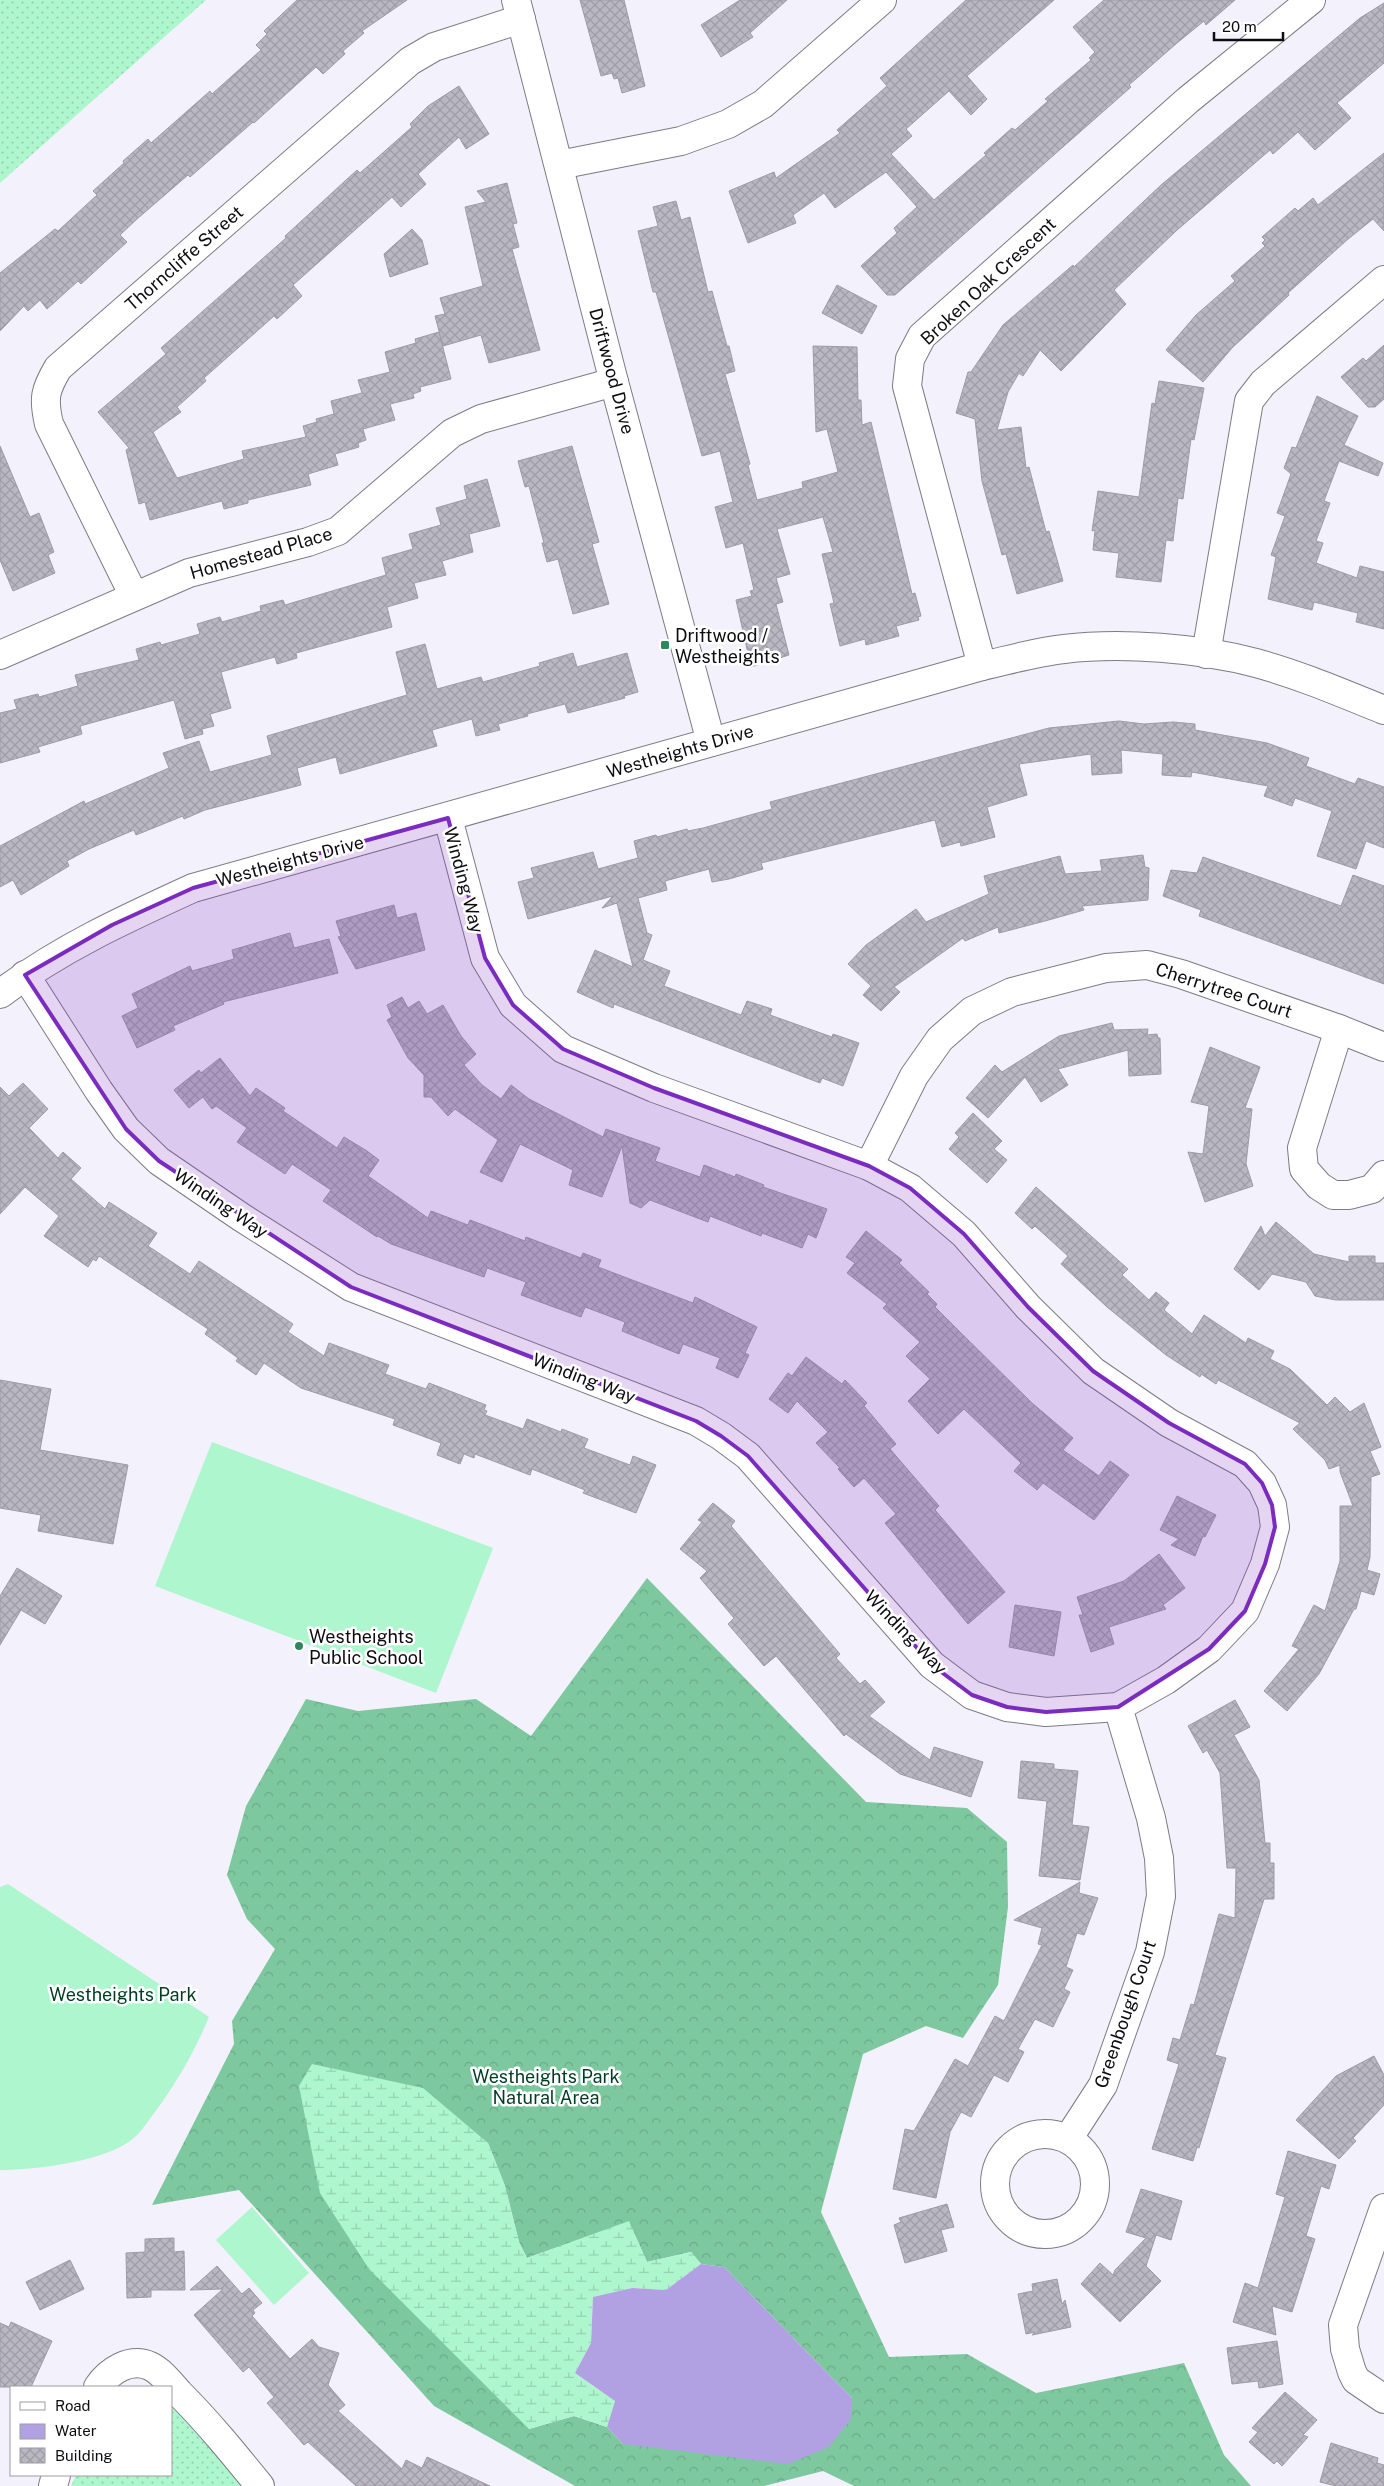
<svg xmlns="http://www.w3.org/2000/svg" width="1384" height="2486" font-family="'Public Sans',sans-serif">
	<defs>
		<pattern id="grass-dots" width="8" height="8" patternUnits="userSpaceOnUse" patternTransform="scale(1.25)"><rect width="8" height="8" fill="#aef6cd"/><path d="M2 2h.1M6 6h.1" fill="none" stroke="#94d2af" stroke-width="1.8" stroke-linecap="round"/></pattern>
		<pattern id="forest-crowns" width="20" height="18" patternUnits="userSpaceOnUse" patternTransform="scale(1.25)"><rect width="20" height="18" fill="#7ec89f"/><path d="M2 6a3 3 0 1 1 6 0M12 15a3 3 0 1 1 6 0" fill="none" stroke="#6cab88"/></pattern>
		<pattern id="wetland-marsh" width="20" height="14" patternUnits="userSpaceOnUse" patternTransform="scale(1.25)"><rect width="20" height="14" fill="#aef6cd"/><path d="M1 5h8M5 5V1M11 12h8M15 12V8" fill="none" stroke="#94d2af"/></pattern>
		<pattern id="building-cross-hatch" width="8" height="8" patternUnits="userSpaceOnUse" patternTransform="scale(1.25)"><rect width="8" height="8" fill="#b9b7c2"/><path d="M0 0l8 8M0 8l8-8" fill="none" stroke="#9e9ca6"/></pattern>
	</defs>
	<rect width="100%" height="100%" fill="#f3f1fc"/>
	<g fill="url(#grass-dots)">
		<polygon points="0,0 206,0 0,183"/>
		<polygon points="171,2402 246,2486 71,2486 76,2475 171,2475"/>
	</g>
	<path fill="url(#forest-crowns)" fill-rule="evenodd" d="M647 1578 866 1802 967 1808 1007 1842 1008 1907 998 1985 963 2038 926 2026 863 2054 821 2212 889 2357 967 2354 1036 2393 1184 2363 1224 2455 1251 2486H854L823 2471 764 2486H575L434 2406 239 2190 152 2205 234 2044 232 2021 275 1949 247 1919 227 1875 246 1806 306 1699 358 1711 476 1699 531 1736ZM488 2143 505 2186 519 2242 527 2258 629 2222 647 2262 691 2252 701 2264 724 2267 852 2398 623 2444 607 2427 574 2416 529 2429Z"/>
	<polygon fill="url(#wetland-marsh)" points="312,2064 423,2088 488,2143 505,2186 519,2242 527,2258 629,2221 647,2262 691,2252 701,2264 666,2290 632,2288 593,2297 591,2343 575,2373 615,2401 607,2427 574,2416 529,2429 369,2269 320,2193 299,2086"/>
	<g fill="#aef6cd">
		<polygon points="212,1442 493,1548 436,1693 155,1586"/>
		<path d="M8 1884 209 2017C194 2053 176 2084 152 2116 147 2122 142 2131 135 2137 110 2161 35 2170 0 2170V1887Z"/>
		<polygon points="252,2207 309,2273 274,2305 216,2240"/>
	</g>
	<polygon fill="#b1a0e2" points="701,2264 724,2267 852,2398 851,2419 829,2447 788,2464 623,2444 607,2427 615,2401 575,2373 591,2343 593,2297 632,2288 666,2290"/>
	<g fill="url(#building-cross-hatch)" stroke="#9e9ba6">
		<polygon points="297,0 407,0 362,31 364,33 343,51 345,54 323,74 316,67 254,123 253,122 190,177 188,175 137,219 120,235 127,242 81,284 78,281 47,309 40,300 28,311 24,306 0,331 0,273 55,229 58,231 97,195 93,191 124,163 123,161 148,139 151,143 210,91 212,94 261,50 256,45 267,34 264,31"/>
		<polygon points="580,0 624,0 645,86 622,93 618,78 614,79 612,73 601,76"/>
		<polygon points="740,0 787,0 750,33 753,37 721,57 701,25"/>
		<polygon points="966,0 1054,0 967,76 987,99 971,115 949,91 906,129 912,136 891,154 934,200 986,155 984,153 1012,128 1015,130 1048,101 1045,99 1091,60 1089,58 1095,52 1073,27 1104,0 1235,0 1206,25 1204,21 1177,43 1129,85 1131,87 895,295 887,295 861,266 897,233 894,228 917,207 886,172 835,208 824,193 793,215 796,223 748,243 729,191 774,172 776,178 840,133 837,130 887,86 880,78"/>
		<polygon points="1384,3 1384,63 1337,103 1351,118 1315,150 1298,132 1273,154 1270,150 1176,231 1114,290 1126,304 1061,371 1040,350 1023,376 1019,373 1008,392 997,430 1021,427 1026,468 1029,467 1046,532 1049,531 1063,581 1017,594 1006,554 1002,555 982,481 975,419 956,413 968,372 971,372 1003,325 1073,265 1074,267 1161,185 1360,18"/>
		<polygon points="459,86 489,134 466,149 459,137 418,174 426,184 401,207 392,197 293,285 302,296 277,319 274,316 204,378 206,381 177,407 181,412 153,432 177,478 244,459 242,451 306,437 303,426 317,422 316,419 334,414 331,401 362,393 358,380 390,372 385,352 416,343 415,339 439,332 451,379 420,387 421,391 413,394 414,398 390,404 395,420 363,429 366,440 358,443 359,447 335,454 338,465 308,474 311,485 248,500 248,503 224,509 222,501 150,520 145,502 139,504 126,450 129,448 98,412 166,354 161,348 286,238 285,236 357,170 360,173 412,127 410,124 428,106"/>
		<polygon points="1384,153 1384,231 1373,219 1347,240 1288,293 1289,295 1232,348 1203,382 1166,350 1196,315 1235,281 1231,276 1265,246 1262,243 1265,240 1262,237 1295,208 1298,211 1313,198 1318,205"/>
		<polygon points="507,183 517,223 513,224 519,247 512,249 540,350 489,363 481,335 443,346 435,316 445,314 440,298 483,286 465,207 486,202 477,191"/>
		<polygon points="676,201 681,220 690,217 708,292 712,291 727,346 729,346 735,371 725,374 750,464 748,465 757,500 803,488 802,482 838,472 827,429 816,432 813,346 857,347 858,400 861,400 862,425 871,422 912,594 915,593 921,616 918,617 919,620 896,626 899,636 866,645 865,639 840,646 830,604 834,603 822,554 833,552 823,517 777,529 790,574 776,578 783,602 776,604 789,655 751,667 736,600 752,596 750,591 754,590 743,543 726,548 715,507 733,502 720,451 702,456 656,292 653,292 638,231 658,226 653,207"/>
		<polygon points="412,229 422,240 428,264 390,277 384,254"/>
		<polygon points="837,285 877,306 862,334 822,313"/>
		<polygon points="1384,345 1384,399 1375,407 1368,407 1341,377 1363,358 1366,361"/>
		<polygon points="1159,381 1204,388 1194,440 1191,439 1183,499 1178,498 1173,541 1166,540 1161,582 1116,577 1119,553 1093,550 1095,530 1092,531 1098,491 1139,497 1152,403 1155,404"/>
		<polygon points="1317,396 1358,416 1344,445 1383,463 1378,476 1339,461 1324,501 1330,503 1316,541 1323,543 1316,563 1357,578 1360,566 1384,572 1384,629 1356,622 1358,613 1314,602 1312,610 1268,599 1276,557 1271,555 1285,516 1277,513 1291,474 1284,468 1292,447 1296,448"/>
		<polygon points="0,446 30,517 39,513 54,552 48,555 55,573 13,591 0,560"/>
		<polygon points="572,446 599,542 592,544 609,604 573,614 558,559 547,562 542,543 544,543 529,486 525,487 518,461"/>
		<polygon points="487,479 500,526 469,534 473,552 442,561 446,575 414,583 418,598 387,607 392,627 296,653 297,658 277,664 275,657 221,672 231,708 210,714 214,726 202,729 203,734 185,739 174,700 80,726 82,734 38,747 40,752 0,763 0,713 17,709 14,700 38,694 39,697 78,686 75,675 139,660 136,649 160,642 161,645 200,634 197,624 220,617 222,622 261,611 260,606 283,600 285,605 386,575 382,558 413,549 409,534 441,525 436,508 467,499 464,486"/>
		<polygon points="425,644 437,689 481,677 483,682 540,666 539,663 573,653 577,667 627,653 638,692 624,696 625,698 568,713 565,704 527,714 528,716 498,724 500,730 476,736 472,719 432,730 437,746 340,774 336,757 297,768 301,785 205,810 184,819 183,816 136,835 134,830 89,849 67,861 69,866 21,895 13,880 0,887 0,846 84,801 85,804 169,768 163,753 199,741 210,772 272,755 267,736 407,695 396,652"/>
		<polygon points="1119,721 1144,724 1173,722 1195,724 1195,730 1267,743 1309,758 1306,766 1355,784 1358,778 1384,787 1384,848 1366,841 1356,869 1317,856 1332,811 1295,798 1292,806 1264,796 1268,786 1192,772 1191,777 1162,775 1163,754 1121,750 1122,773 1092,775 1091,754 1019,764 1027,795 987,807 995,837 961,846 960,842 942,847 935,820 761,863 763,869 729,879 712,882 709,869 665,881 667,890 638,898 647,933 652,935 643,960 670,971 664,986 741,1015 747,1001 772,1009 770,1015 832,1037 833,1034 859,1043 843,1086 822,1078 820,1083 614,1004 613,1008 577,992 595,950 633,967 617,903 602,908 613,896 528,919 518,882 534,878 531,868 593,852 598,869 638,858 634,841 656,835 657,837 687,829 688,831 703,828 772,809 770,802 1049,728"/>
		<polygon points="1143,855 1145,867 1149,868 1148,900 1082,906 1084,910 1045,921 999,933 998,927 965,941 963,938 894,987 900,992 881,1011 863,995 871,986 848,964 866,945 916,909 926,922 989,894 984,876 1060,856 1065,874 1102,871 1100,860"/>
		<polygon points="1203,857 1341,906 1353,875 1384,886 1384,984 1199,916 1201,910 1163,896 1171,870 1197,873"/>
		<polygon points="394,905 397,918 416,913 425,950 356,969 338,937 341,936 336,921"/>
		<polygon points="290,933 294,948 329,939 338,973 223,1002 224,1004 173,1026 175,1030 137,1048 122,1016 138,1008 132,994 190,966 192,971 234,959 232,950"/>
		<polygon points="402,997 408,1008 419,1001 427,1014 443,1005 461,1036 476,1054 464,1065 482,1085 501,1099 511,1085 529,1099 603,1137 606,1129 660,1148 655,1161 700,1177 704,1165 735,1177 736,1174 764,1185 763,1187 827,1209 816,1238 808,1234 802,1248 762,1233 761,1236 710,1216 708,1222 650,1200 641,1208 630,1203 622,1146 602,1197 569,1185 573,1170 520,1144 502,1182 480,1172 498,1140 455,1109 448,1116 431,1097 424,1097 424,1075 408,1058 387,1020 392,1017 387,1005"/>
		<polygon points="1112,1023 1114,1030 1148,1029 1147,1035 1157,1034 1158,1038 1160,1038 1161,1074 1129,1076 1128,1050 1058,1069 1068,1085 1041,1102 1025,1077 988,1118 966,1098 995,1065 1002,1072 1059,1036"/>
		<polygon points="1210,1047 1260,1067 1245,1108 1252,1109 1246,1164 1253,1186 1205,1202 1188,1152 1203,1154 1209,1106 1191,1102"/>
		<polygon points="220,1058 250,1096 256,1088 285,1108 283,1111 337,1148 344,1137 367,1151 379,1160 368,1176 428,1218 431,1211 468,1225 470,1220 525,1241 526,1237 581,1258 583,1253 601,1260 598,1267 693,1303 695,1297 757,1327 745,1353 749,1355 738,1378 716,1368 720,1358 683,1344 679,1354 622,1331 625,1322 585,1307 581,1317 521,1295 526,1282 487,1268 484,1277 391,1244 378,1236 377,1237 323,1201 331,1190 292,1164 285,1174 237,1142 247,1128 216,1106 212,1109 203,1097 189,1108 174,1090 199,1070 201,1073"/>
		<polygon points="23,1083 48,1109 29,1128 58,1158 63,1152 81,1168 71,1179 105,1209 109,1202 157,1233 148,1246 190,1274 199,1261 293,1324 288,1332 324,1356 329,1343 389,1365 385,1374 426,1389 429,1383 486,1405 484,1410 487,1411 485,1415 523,1429 527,1419 561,1432 562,1429 588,1439 584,1448 630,1465 633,1456 656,1465 636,1513 583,1493 585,1490 532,1469 530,1475 475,1454 474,1458 464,1454 460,1464 437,1455 441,1443 393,1425 395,1419 301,1388 264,1363 256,1375 236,1361 238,1358 205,1334 208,1329 99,1256 96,1261 93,1259 88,1267 44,1236 59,1216 25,1187 0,1214 0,1087 9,1096"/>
		<polygon points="973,1113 1002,1141 994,1149 1007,1160 987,1183 949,1149 959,1137 955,1133"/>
		<polygon points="1036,1187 1128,1269 1122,1275 1149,1300 1156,1292 1169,1303 1164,1310 1192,1334 1204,1315 1246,1343 1248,1338 1274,1351 1270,1359 1290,1369 1327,1405 1335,1397 1350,1412 1364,1403 1381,1447 1370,1451 1380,1474 1371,1477 1370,1557 1367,1570 1380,1574 1374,1595 1361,1591 1356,1609 1354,1609 1319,1674 1287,1711 1264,1691 1299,1649 1292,1646 1314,1605 1325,1611 1340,1561 1340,1506 1353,1506 1340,1472 1340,1465 1329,1469 1325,1460 1293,1429 1300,1423 1218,1380 1216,1384 1201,1374 1200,1377 1166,1355 1107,1307 1061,1264 1068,1256 1035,1226 1032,1229 1015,1213"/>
		<polygon points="1276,1222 1314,1254 1349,1262 1349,1256 1375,1256 1375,1263 1384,1263 1384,1300 1336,1300 1315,1296 1306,1282 1272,1274 1259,1290 1234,1269 1261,1226 1265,1236"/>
		<polygon points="866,1231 902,1260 899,1263 929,1292 927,1294 937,1304 935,1307 958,1330 1032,1403 1073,1438 1063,1450 1099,1476 1110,1461 1129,1475 1094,1520 1043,1483 1037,1490 1014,1471 1021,1463 964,1409 938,1434 908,1401 930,1379 906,1356 920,1342 883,1308 887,1304 847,1273 855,1263 846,1257"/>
		<polygon points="806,1357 842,1384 845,1380 867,1403 864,1406 896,1444 890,1449 939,1506 935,1510 1005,1592 968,1624 885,1523 896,1514 864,1478 854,1487 838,1469 840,1468 816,1443 828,1432 797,1401 788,1413 769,1399 788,1373 792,1376"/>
		<polygon points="0,1380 51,1389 40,1450 128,1465 113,1544 38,1531 41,1515 0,1508"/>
		<polygon points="1177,1496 1216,1515 1205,1537 1203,1536 1195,1556 1171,1545 1179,1539 1160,1530"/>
		<polygon points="713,1503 735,1521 731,1526 840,1654 836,1658 860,1684 865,1680 885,1702 869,1716 930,1760 934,1747 983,1762 971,1797 900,1774 846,1734 844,1736 776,1656 764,1666 728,1624 734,1618 700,1578 707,1571 680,1549 702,1522 698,1520"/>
		<polygon points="1159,1554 1185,1588 1163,1605 1166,1609 1109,1627 1114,1644 1091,1652 1079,1615 1083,1615 1077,1597 1124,1581"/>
		<polygon points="17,1568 62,1596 45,1624 21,1610 0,1645 0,1596"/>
		<polygon points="1015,1605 1061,1612 1054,1656 1009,1647"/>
		<polygon points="1235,1700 1250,1727 1234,1735 1259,1780 1265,1843 1270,1843 1270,1863 1274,1863 1274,1899 1264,1899 1215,2055 1226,2058 1199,2148 1197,2147 1193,2161 1152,2149 1179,2064 1167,2060 1173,2038 1180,2040 1191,2004 1194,2005 1219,1914 1235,1918 1236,1868 1227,1868 1220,1773 1207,1750 1203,1753 1188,1726"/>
		<polygon points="1021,1761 1054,1764 1054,1769 1078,1771 1072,1825 1089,1827 1080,1880 1039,1876 1047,1801 1018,1798"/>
		<polygon points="1080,1882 1079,1893 1098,1898 1084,1935 1077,1933 1066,1967 1073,1970 1064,1989 1070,1992 1053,2027 1035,2019 1018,2049 1024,2052 1008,2082 994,2075 971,2117 961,2112 950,2132 936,2198 893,2189 905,2129 914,2131 955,2059 968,2066 995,2016 1004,2021 1042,1945 1038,1944 1042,1928 1014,1920"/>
		<polygon points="1374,2056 1384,2075 1384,2105 1353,2138 1356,2141 1339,2159 1296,2120 1336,2076"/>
		<polygon points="1288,2151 1336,2165 1329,2189 1321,2186 1306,2236 1315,2239 1292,2312 1272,2306 1276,2335 1233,2322 1245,2283 1258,2288 1285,2197 1276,2194"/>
		<polygon points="1141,2189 1182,2201 1171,2240 1156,2235 1146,2266 1161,2281 1120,2322 1081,2284 1100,2263 1113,2275 1115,2270 1146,2238 1126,2232"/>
		<polygon points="947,2204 954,2227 941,2230 947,2251 905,2263 894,2225 901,2222 899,2218"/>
		<polygon points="174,2238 174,2252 184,2251 185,2290 151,2290 151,2297 127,2298 126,2253 145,2252 145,2239"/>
		<polygon points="70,2260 84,2289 40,2310 26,2282"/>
		<polygon points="217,2266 242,2294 249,2288 262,2303 253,2310 255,2313 252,2316 290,2359 312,2339 319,2347 339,2353 328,2385 345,2405 338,2411 402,2469 406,2460 422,2468 427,2457 490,2486 356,2486 308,2442 304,2445 267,2403 274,2397 249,2367 243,2372 194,2315 223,2289 190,2290"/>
		<polygon points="1057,2279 1062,2304 1065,2300 1071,2327 1032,2335 1035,2332 1026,2334 1018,2294 1033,2291 1032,2284"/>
		<polygon points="11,2322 52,2341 31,2387 0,2387 0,2323 9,2327"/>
		<polygon points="1277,2341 1283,2384 1259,2388 1258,2381 1232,2384 1227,2348"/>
		<polygon points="1285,2392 1317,2420 1303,2435 1308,2437 1282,2466 1277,2461 1274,2464 1249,2442 1258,2432 1252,2428"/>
		<polygon points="1331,2443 1378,2458 1377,2463 1384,2465 1384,2486 1336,2486 1320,2482"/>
	</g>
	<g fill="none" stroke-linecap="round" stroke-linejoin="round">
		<defs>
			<g id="street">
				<polyline points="559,165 681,141 728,124 763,104 882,0"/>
				<path d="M134 596 49 424C43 398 45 390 58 368L410 61 434 47 521 19"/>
				<polyline points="1206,654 1249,401 1263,383 1384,280"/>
				<polyline points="0,655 189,573 308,542 338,531 452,433 481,419 614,382"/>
				<polyline points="982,666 907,386 910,359 922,336 1188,100 1311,0"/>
				<polyline points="25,975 99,1091 126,1129 159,1161 241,1217 351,1287 696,1421 721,1436 748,1456 932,1665 972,1695 1007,1707 1046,1712 1118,1707 1166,1680 1209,1649 1245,1611 1265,1564 1275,1527 1272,1505 1262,1483 1245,1464 1169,1423 1093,1371 1028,1307 964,1234 910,1188 869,1166 654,1088 563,1049 513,1005 485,958 448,818"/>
				<polyline points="1339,1029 1302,1148 1304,1169 1319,1186 1333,1195 1349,1195 1372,1189 1384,1175"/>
				<polyline points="869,1166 914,1076 940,1039 972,1011 1012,992 1106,968 1147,965 1181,974 1339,1029 1384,1047"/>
				<circle cx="1045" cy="2184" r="50"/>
				<polyline points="1068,2139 1103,2085 1150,1952 1161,1896 1159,1858 1151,1818 1118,1707"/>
				<polyline points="1384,2208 1343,2325 1345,2349 1352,2372 1356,2380 1384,2399"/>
				<path d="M98 2387C109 2371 130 2357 150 2366 161 2371 171 2384 179 2393 208 2422 234 2454 260 2486"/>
				<polyline points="53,2486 56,2475"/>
			</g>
			<g id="secondary">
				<polyline points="516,0 614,382 711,742"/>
				<path d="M0 994C59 949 125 919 193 888L982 666C1009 660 1036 652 1064 649 1121 642 1200 648 1256 663 1300 675 1342 693 1384 710"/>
			</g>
		</defs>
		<use href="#street" stroke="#7d7b85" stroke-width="30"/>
		<use href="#secondary" stroke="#7d7b85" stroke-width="30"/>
		<use href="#street" stroke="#fff" stroke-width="28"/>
		<use href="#secondary" stroke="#fff" stroke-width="28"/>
	</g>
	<path fill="#7b2cbf" fill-opacity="0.2" stroke="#7b2cbf" stroke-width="4" stroke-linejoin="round" d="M448 818 485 958 513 1005 563 1049 654 1088 869 1166 910 1188 964 1234 1028 1307 1093 1371 1169 1423 1245 1464 1262 1483 1272 1505 1275 1527 1265 1564 1245 1611 1209 1649 1118 1707 1046 1712 1007 1707 972 1695 932 1665 748 1456 721 1436 696 1421 351 1287 159 1161 126 1129 25 975 112 925 193 888Z"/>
	<g fill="#2e875d" stroke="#fff" stroke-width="2">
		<rect x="660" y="640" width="10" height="10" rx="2.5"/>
		<circle cx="299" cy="1646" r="5"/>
	</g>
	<g text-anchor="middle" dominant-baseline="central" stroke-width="5" stroke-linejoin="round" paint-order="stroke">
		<g font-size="18" fill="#0d0c10" stroke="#fff">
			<text transform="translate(184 258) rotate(-41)">Thorncliffe Street</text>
			<text transform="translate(988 281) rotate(-43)">Broken Oak Crescent</text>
			<text transform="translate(612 371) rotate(75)">Driftwood Drive</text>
			<text transform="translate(261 553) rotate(-16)">Homestead Place</text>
			<text transform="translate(680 751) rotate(-16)">Westheights Drive</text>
			<text transform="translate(290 861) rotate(-15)">Westheights Drive</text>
			<text transform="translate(464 880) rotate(75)">Winding Way</text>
			<text transform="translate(1224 990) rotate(18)">Cherrytree Court</text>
			<text transform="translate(221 1203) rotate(34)">Winding Way</text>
			<text transform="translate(584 1378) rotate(21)">Winding Way</text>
			<text transform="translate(906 1632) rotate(46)">Winding Way</text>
			<text transform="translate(1125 2014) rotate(-71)">Greenbough Court</text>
		</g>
		<g font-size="18" fill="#0d0c10" stroke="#fff" text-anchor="start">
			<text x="675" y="635">Driftwood /<tspan x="675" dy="21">Westheights</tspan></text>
			<text x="309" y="1636">Westheights<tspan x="309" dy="21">Public School</tspan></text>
		</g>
		<g font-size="18" fill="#003d24" stroke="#fff">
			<text x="123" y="1994">Westheights Park</text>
			<text x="546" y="2076">Westheights Park<tspan x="546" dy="21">Natural Area</tspan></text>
		</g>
	</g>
	<rect x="10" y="2386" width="162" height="90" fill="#ffffff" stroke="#9e9e9f"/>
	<rect x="20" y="2402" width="25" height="8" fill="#ffffff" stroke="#9e9e9f"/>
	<text x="55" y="2411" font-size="15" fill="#0d0c10">Road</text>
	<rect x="20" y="2424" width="25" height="15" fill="#b1a0e2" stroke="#9e9e9f"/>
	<text x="55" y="2436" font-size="15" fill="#0d0c10">Water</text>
	<rect x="20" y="2448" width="25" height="15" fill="url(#building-cross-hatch)" stroke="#9e9e9f"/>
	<text x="55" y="2461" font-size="15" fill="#0d0c10">Building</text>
	<path d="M1214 32v8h69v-8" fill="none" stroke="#0d0c10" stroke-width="2.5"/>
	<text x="1222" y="32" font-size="15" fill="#0d0c10" stroke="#ffffff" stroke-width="4" paint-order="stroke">20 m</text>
</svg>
